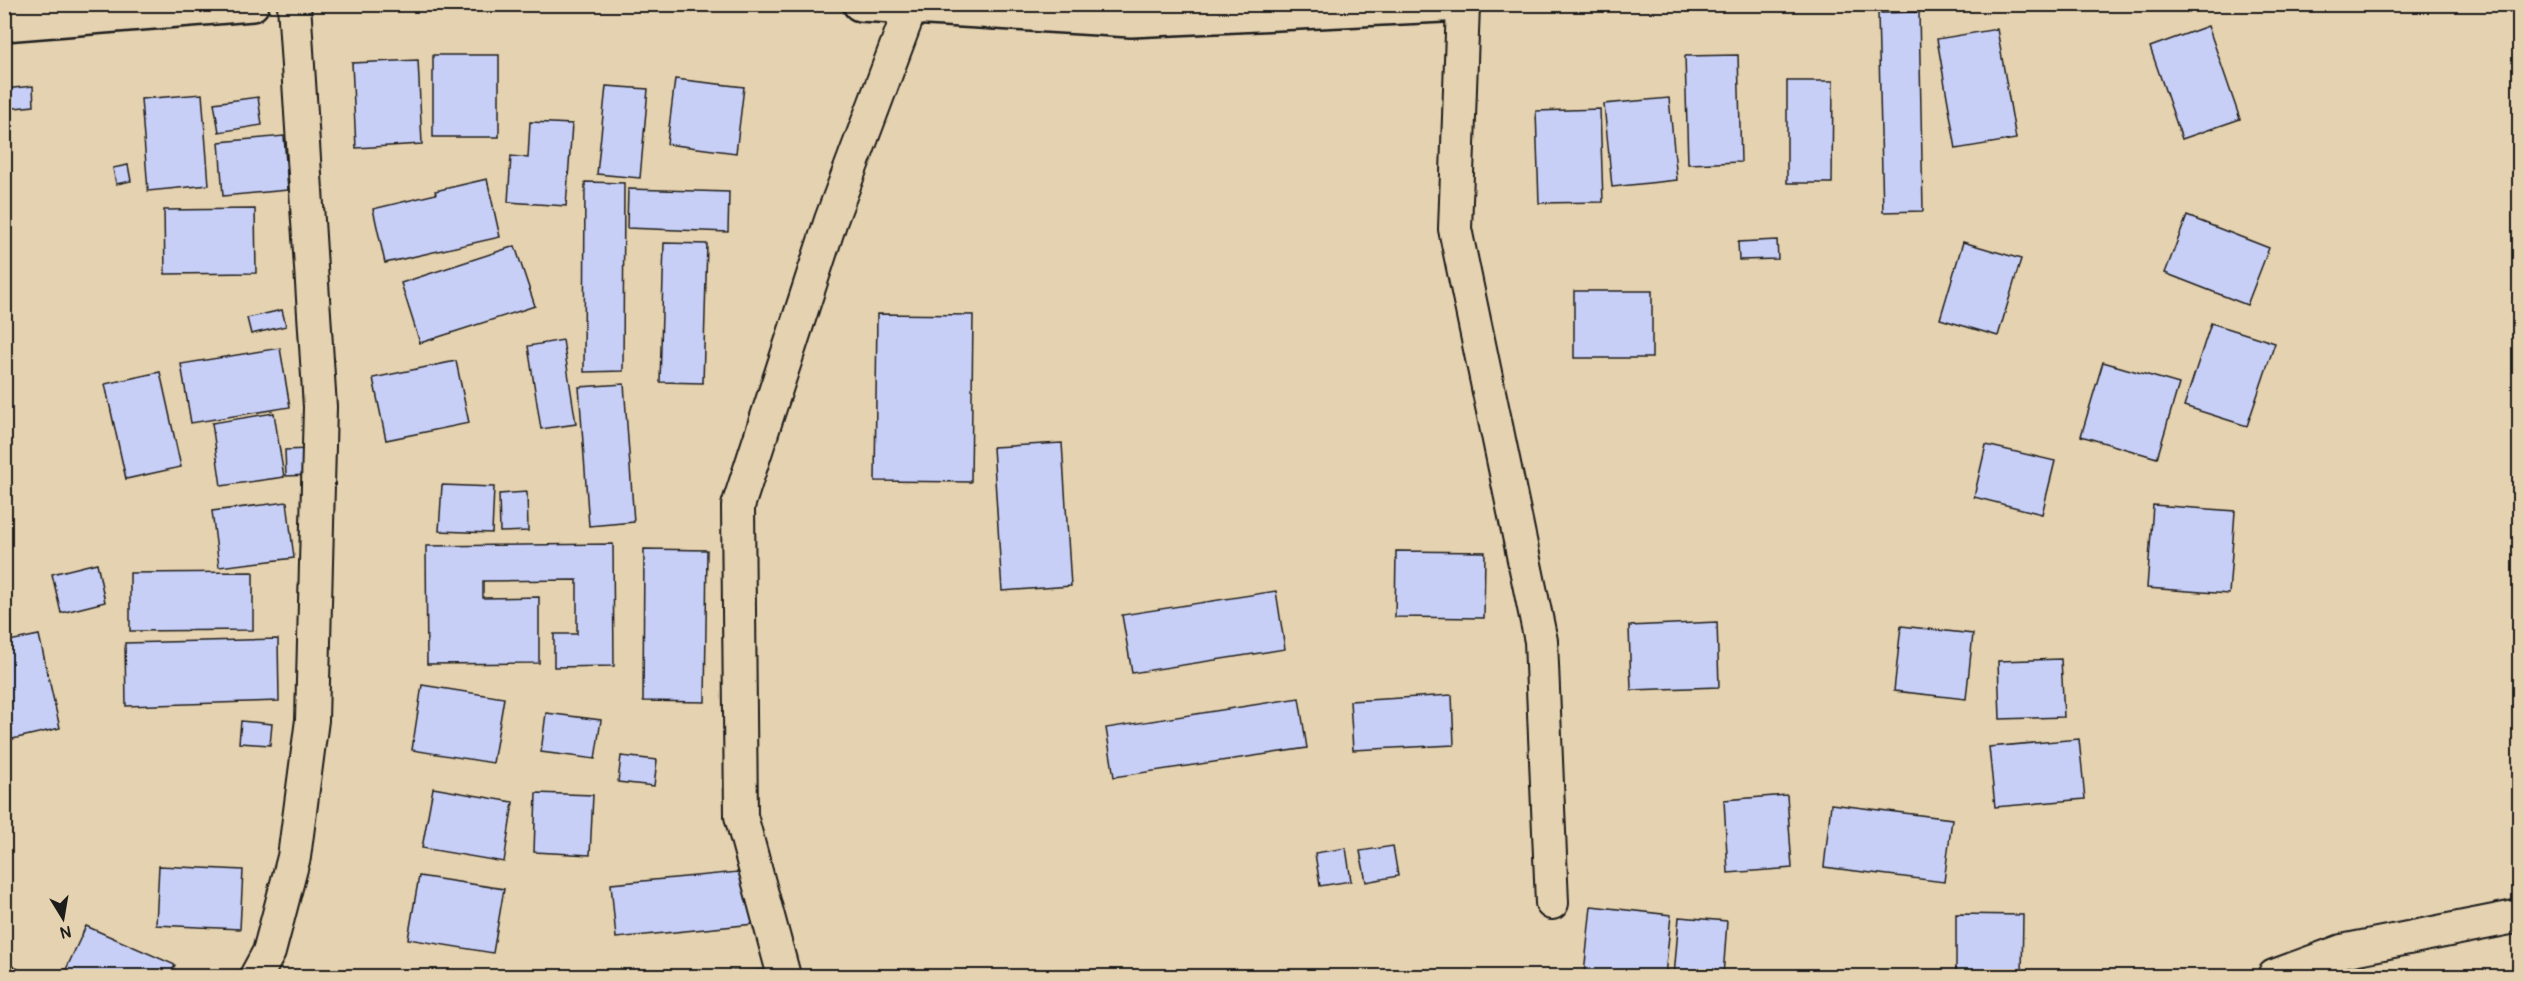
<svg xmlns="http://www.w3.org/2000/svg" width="2524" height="981" font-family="Pangolin,sans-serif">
	<rect width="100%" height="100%" fill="#e5d2b0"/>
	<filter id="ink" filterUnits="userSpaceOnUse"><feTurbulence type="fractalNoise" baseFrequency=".0167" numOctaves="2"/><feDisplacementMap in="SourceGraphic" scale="12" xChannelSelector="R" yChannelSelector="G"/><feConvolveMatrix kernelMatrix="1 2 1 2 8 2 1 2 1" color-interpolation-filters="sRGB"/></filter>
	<g filter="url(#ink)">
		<g fill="#c8cff7" stroke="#1c1c1c" stroke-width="1.5">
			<polygon points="1919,12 1923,211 1883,212 1878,13"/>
			<polygon points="2208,26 2240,119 2182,139 2150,47"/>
			<polygon points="1997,29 2016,139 1956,149 1937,39"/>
			<rect x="433" y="55" width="66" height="82"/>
			<polygon points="1738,55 1741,162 1688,164 1685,56"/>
			<polygon points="418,60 422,144 356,148 352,63"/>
			<polygon points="675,79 744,87 736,153 667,144"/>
			<polygon points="1787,81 1833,81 1832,183 1787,183"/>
			<polygon points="33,86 34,106 4,109 4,89"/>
			<polygon points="606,86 648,89 640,178 597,174"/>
			<polygon points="202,94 209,185 148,191 141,99"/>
			<polygon points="258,97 262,125 219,132 214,103"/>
			<polygon points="1669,98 1677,180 1612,187 1604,104"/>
			<polygon points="1600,109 1603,202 1539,203 1536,111"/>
			<polygon points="530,122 572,124 566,206 508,202 511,156 528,158"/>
			<polygon points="284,136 288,190 223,196 219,142"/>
			<polygon points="128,165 131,181 116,184 113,168"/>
			<polygon points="487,179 500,237 385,263 373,209 436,194 435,191"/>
			<polygon points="585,182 624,183 623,371 584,372"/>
			<polygon points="628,189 729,192 728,232 627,228"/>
			<polygon points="255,209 256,273 165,274 164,210"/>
			<polygon points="2187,216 2269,248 2247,305 2165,273"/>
			<polygon points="1777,240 1778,259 1739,260 1738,242"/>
			<polygon points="1963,242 2021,259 1998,336 1940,319"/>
			<polygon points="664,243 707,244 703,383 660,382"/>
			<polygon points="515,246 535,306 420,343 401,283"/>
			<rect x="1574" y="291" width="78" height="67"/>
			<polygon points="282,310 286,326 251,334 247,318"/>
			<polygon points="877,314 973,315 971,482 875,481"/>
			<polygon points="2211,323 2275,343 2247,426 2184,406"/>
			<polygon points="563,340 576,424 541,429 528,346"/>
			<polygon points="280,348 290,407 191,423 181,364"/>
			<polygon points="456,361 469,423 386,440 373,378"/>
			<polygon points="2103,362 2179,384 2157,458 2081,436"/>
			<polygon points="160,372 181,467 126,479 105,384"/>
			<polygon points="624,384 634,522 589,526 579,387"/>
			<polygon points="274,413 284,477 221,486 212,423"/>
			<polygon points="1062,443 1071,586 1002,591 993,447"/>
			<polygon points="1986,445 2055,461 2042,514 1974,497"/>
			<polygon points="308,449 310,475 286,476 285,450"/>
			<polygon points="442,485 494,487 492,533 439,531"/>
			<polygon points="527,492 528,531 500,532 499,494"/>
			<polygon points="287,502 294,558 219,567 212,511"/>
			<polygon points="2153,505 2235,511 2229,594 2147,588"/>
			<polygon points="613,544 614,666 554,667 554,634 577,634 577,580 483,581 483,598 539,597 539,663 427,664 426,546"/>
			<polygon points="644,549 707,550 705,702 643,701"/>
			<polygon points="1396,551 1485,552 1484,618 1395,617"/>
			<polygon points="97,563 105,602 61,613 52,574"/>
			<polygon points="253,572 253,630 130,631 130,573"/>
			<polygon points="1276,591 1285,649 1132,673 1122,615"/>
			<polygon points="1717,622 1719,687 1631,690 1629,626"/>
			<polygon points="1901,626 1973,634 1966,699 1894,691"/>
			<polygon points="39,635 60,728 4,741 4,642"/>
			<polygon points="278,639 279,701 126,706 125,643"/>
			<polygon points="2061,659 2064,717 2000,719 1998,661"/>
			<polygon points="422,685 504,698 493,763 412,750"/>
			<polygon points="1452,695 1454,745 1353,750 1350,701"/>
			<polygon points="1299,698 1307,748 1114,777 1106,728"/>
			<polygon points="546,713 601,720 595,759 541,752"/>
			<polygon points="241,721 272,724 270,745 239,743"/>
			<polygon points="2079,739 2085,799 1995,807 1989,747"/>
			<polygon points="621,756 657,760 654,786 618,782"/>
			<polygon points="433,788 513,802 504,862 422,848"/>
			<polygon points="536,793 593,795 590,855 534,852"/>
			<polygon points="1787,795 1792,868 1728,873 1724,800"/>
			<polygon points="1831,804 1952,819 1944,882 1824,867"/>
			<polygon points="1393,846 1398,876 1366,882 1360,851"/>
			<polygon points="1346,848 1351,881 1320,886 1315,853"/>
			<polygon points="159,866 243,870 240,929 156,925"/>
			<polygon points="749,871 754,924 616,938 611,884"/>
			<polygon points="419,876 504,889 493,953 408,939"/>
			<polygon points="1591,906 1671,915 1665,976 1608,976 1584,974"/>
			<polygon points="1956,914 2023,915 2022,976 1956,976"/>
			<polygon points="1679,917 1727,921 1723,976 1674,976"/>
			<polygon points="86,926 175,965 169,976 63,976"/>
			<polygon points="4,962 32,976 4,976"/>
			<polygon points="766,970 766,976 637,976 637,975"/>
		</g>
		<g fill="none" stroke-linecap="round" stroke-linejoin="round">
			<defs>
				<g id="minor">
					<polyline points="1463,5 1455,229 1541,641 1552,903"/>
					<polyline points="256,976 269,952 294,857 312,720 320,407 294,4"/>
					<polyline points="784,976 741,816 738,506 831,220 911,7"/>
					<polyline points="2274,976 2342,951 2520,916"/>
				</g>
				<g id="secondary">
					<polyline points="860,4 1131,20 1464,4"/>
					<polyline points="4,24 252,4"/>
				</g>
			</defs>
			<use href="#minor" stroke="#1c1c1c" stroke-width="36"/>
			<use href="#secondary" stroke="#1c1c1c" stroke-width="38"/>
			<use href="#minor" stroke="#e5d2b0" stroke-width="32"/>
			<use href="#secondary" stroke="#e5d2b0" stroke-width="33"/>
		</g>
	</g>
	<rect width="2524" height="981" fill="none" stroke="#e5d2b0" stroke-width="24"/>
	<rect x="12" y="12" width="2500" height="957" fill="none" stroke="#1c1c1c" stroke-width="2" filter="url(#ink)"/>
	<g transform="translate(63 918) rotate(169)" stroke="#e5d2b0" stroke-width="4.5" paint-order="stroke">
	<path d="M0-4.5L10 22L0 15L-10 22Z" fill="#1c1c1c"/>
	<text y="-9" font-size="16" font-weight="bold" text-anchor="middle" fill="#1c1c1c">N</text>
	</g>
</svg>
